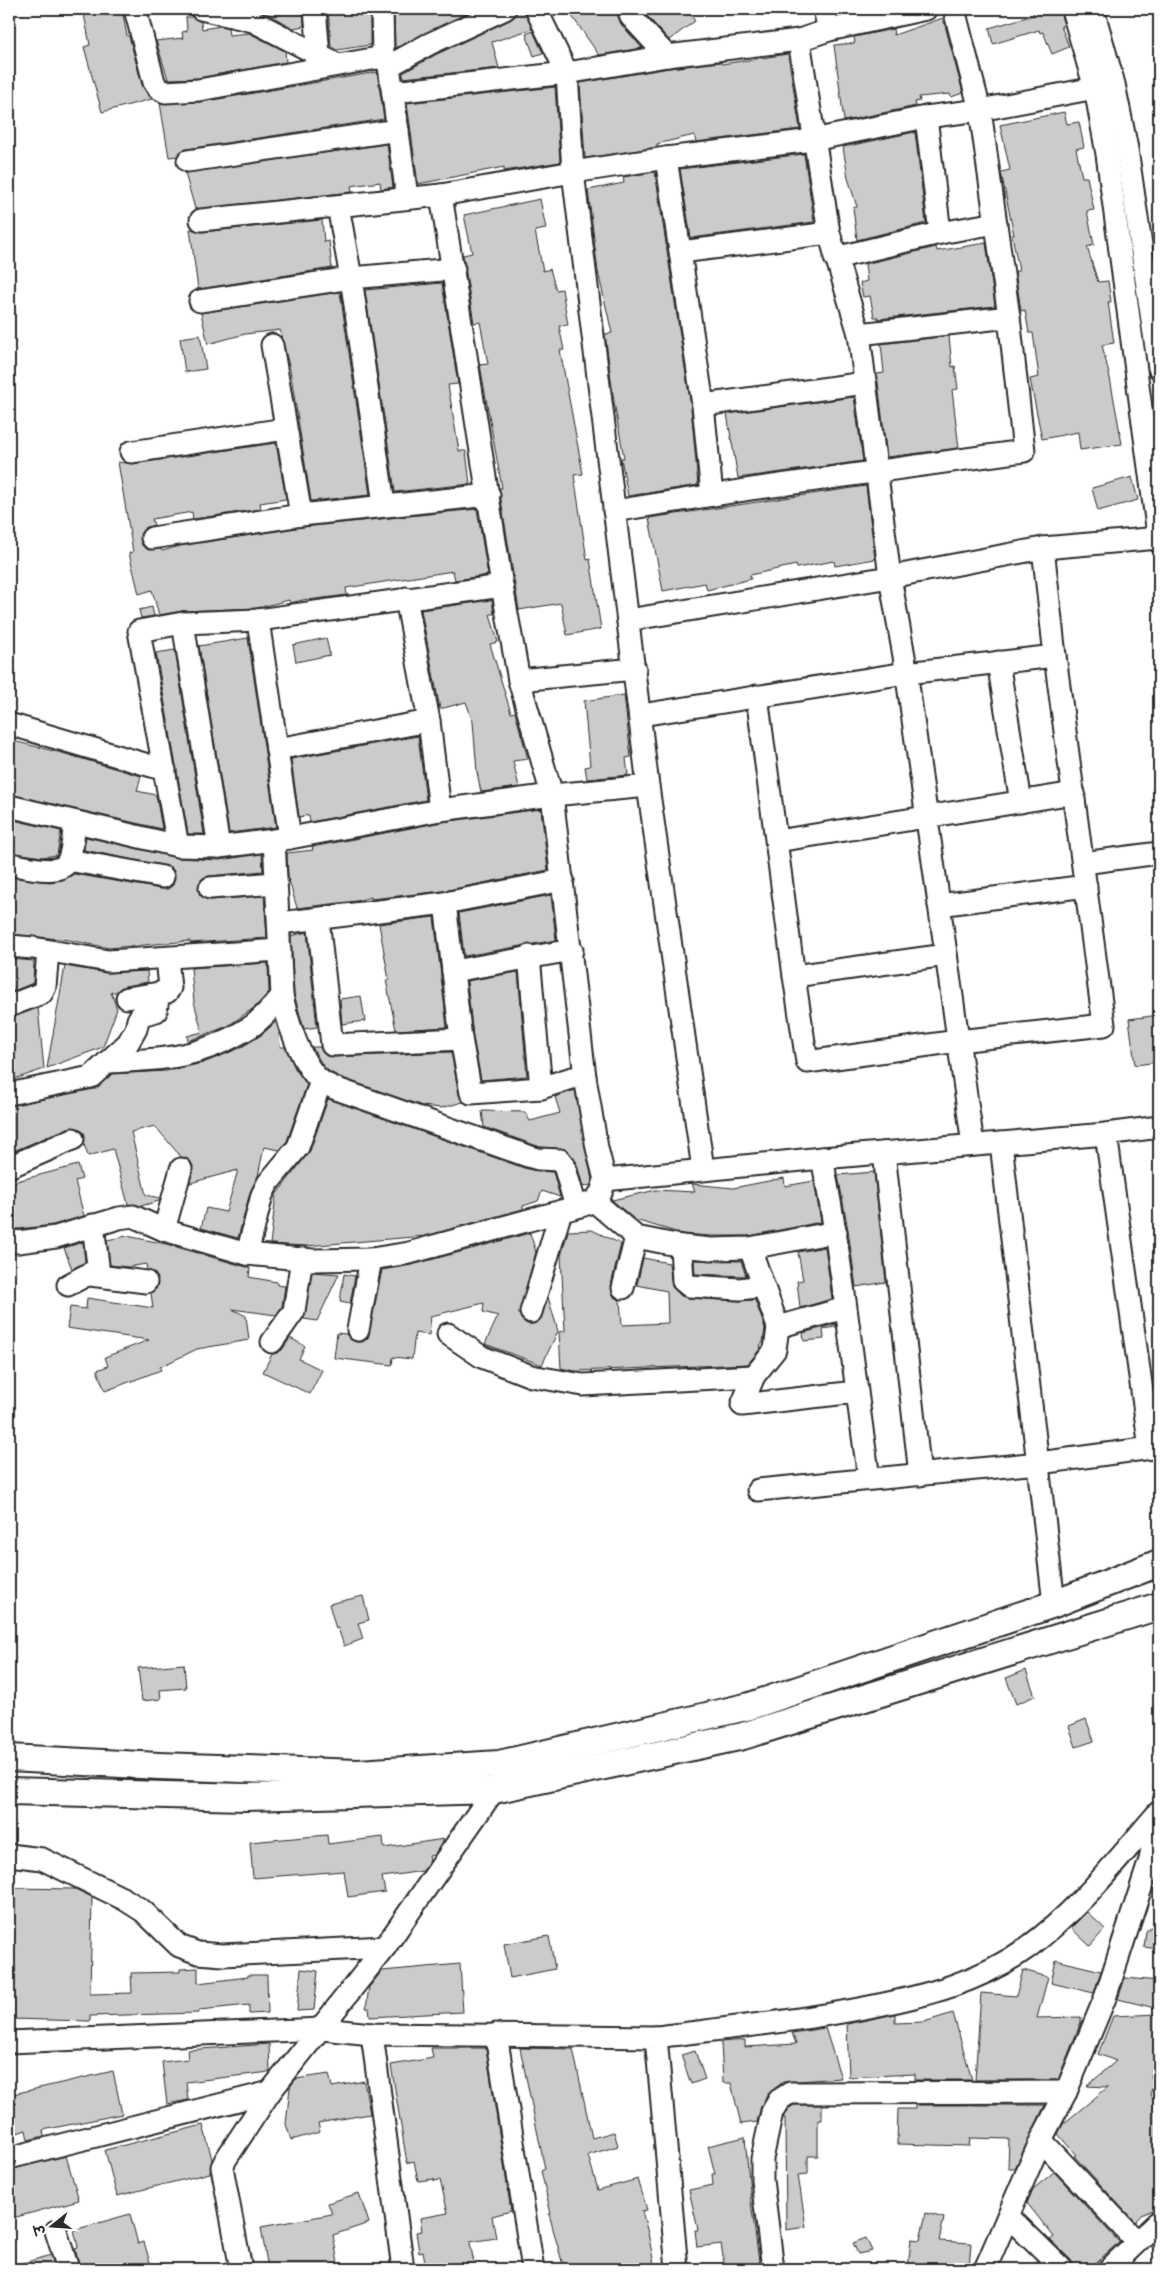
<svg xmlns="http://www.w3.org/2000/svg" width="1168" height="2278" font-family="'Playpen Sans','Playpen Sans Deva',sans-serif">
	<rect width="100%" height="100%" fill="#fff"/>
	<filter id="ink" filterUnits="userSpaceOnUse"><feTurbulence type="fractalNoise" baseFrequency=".02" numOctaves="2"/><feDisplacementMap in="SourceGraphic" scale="10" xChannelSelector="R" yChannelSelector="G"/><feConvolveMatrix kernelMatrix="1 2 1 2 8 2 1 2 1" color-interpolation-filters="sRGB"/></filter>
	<g filter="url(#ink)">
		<g fill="#cbcbcb" stroke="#2b2b2b">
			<polygon points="83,9 122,9 127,36 129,36 142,85 152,99 102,112 84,47 90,45"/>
			<polygon points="259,9 303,9 304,26 293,28"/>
			<polygon points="328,9 370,9 370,45 337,50 331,47"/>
			<polygon points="394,9 476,9 395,48"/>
			<polygon points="517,9 524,9 532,29 492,42 499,68 403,78 403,73 435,55 510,20 515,16"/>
			<polygon points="567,9 616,9 622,25 642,48 599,55"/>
			<polygon points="641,9 686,9 695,21 669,40"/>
			<polygon points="1032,9 1059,9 1064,25 1061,26 1069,47 1052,54 1043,32 1040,33 1039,30 993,44 989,28 1034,15"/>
			<polygon points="186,17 192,17 201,22 202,29 221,26 228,28 229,35 249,33 285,51 286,62 198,78 168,79 156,41 183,38 182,32 187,31"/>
			<polygon points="943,18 963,93 951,97 950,94 919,97 920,101 915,102 916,106 844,121 834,45 855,43 854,37 893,29 894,35"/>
			<polygon points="533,31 543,53 534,56 526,34"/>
			<polygon points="788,54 800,129 696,142 694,135 657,144 658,147 585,158 580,83 669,68 721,62 722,64"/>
			<polygon points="377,72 384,119 186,149 177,156 169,157 160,103 201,102"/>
			<polygon points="555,87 560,162 504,171 504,167 418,184 407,103"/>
			<polygon points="1064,112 1067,124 1079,122 1084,147 1076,149 1082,177 1087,177 1094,210 1087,211 1094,245 1087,247 1098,282 1108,281 1111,302 1108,302 1114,343 1102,345 1110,378 1122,444 1080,450 1078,432 1042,439 1030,379 1039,377 1033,333 1029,333 1025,310 1021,311 1015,271 1019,271 1012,235 1014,235 1001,172 1010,170 1000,125"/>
			<polygon points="915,132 926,223 857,240 853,208 857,207 848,178 843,147"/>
			<polygon points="387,144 393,187 381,189 380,182 351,186 352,192 195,209 185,173"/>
			<polygon points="804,154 814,222 691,238 680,169"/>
			<polygon points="655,172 691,407 698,485 628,496 621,458 624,458 614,402 605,334 612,333 598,272 588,190 624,183 623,177"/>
			<polygon points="540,199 546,229 535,231 543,271 550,269 556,290 562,289 568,325 559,326 564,350 560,350 583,474 574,475 587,560 590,559 601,629 567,635 561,603 519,610 499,488 502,488 480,365 488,364 480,322 474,323 463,255 472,253 464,215"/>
			<polygon points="322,220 324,242 329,241 332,268 198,289 190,229 202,232"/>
			<polygon points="986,243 995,306 878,319 878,317 874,317 870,296 863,297 860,283 867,281 865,264 936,247 937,251"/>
			<polygon points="442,283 458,384 448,385 459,451 466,451 470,484 395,492 365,290"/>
			<polygon points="340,292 370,495 311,501 290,370 280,330 245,334 208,344 201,313"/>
			<polygon points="200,335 206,369 185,372 180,338"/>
			<polygon points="949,336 952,367 955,366 958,389 952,390 959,448 887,457 877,374 884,373 881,344"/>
			<polygon points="854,397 863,461 738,478 727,414"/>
			<polygon points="276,443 286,499 260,503 261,509 193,519 192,512 152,519 154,525 145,528 140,534 142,545 148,550 161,549 162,551 180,546 303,527 477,509 488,575 455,580 453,571 346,588 347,595 308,600 307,599 290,603 289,600 257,608 182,611 159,615 152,590 139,594 129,553 133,552 118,462 133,464"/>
			<polygon points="1132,477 1138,500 1098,511 1092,488"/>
			<polygon points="866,486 875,559 835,566 834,561 797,568 796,565 750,575 751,579 707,590 705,583 663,591 649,518"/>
			<polygon points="492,600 494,614 490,614 498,642 490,644 511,713 515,712 528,759 513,761 519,787 481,792 477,772 473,722 466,702 440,709 421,610"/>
			<polygon points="152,607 154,616 141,618 139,610"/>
			<polygon points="248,638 276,827 229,833 199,646"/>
			<polygon points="326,638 330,655 296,662 293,645"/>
			<polygon points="175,650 204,834 188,834 156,653"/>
			<polygon points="624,695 631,757 626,758 628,775 587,779 585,767 590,766 584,701"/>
			<polygon points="418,736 426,800 310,822 309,815 299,817 291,759"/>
			<polygon points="9,740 62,753 141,776 137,791 156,795 162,829 9,794"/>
			<polygon points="541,809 548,870 443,891 371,899 371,897 356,901 297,908 288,877 287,853 313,850 312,847 442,822"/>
			<polygon points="9,819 61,831 57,855 42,857 9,852"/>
			<polygon points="86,837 178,858 219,860 262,854 263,871 209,876 203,878 198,888 200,895 210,900 264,896 267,938 190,943 190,941 109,948 69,940 9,934 9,877 50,882 63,880 74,874 161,889 168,889 173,885 175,873 171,867 84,850"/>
			<polygon points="551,895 556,940 464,956 459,913"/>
			<polygon points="434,917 447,1027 396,1030 386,980 389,980 379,924"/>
			<polygon points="307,932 317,1027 304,1029 294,994 291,936"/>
			<polygon points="9,959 34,961 33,983 9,993"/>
			<polygon points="268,963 269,992 255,1007 228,1026 188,1041 187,1036 202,1032 194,1002 191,968"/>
			<polygon points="65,966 106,973 147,971 148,982 125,986 116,992 111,992 117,1009 103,1047 47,1068"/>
			<polygon points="518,972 527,1076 481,1080 473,1037 467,981"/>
			<polygon points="361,996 365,1021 342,1024 340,999"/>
			<polygon points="38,1008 44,1069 9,1081 9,1018"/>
			<polygon points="1159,1015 1159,1062 1135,1065 1129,1019"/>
			<polygon points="276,1022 279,1032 280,1047 285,1047 296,1070 307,1084 287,1141 280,1150 264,1147 258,1176 250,1192 238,1238 201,1228 206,1208 226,1212 238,1170 190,1183 193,1166 190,1161 181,1157 155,1126 131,1132 146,1195 160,1198 159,1201 141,1206 128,1204 113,1149 88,1156 84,1144 85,1134 80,1129 68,1128 9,1153 9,1106 94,1089 112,1074 166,1071 203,1063 240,1048 260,1036"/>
			<polygon points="312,1047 320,1047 326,1056 333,1057 451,1052 459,1095 463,1102 441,1108 422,1106 340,1077 330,1072 323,1066"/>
			<polygon points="575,1090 592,1180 591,1185 583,1187 576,1161 566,1149 540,1147 484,1127 482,1111 525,1112 530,1121 560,1113 555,1097"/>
			<polygon points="328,1099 524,1168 537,1171 553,1172 560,1197 542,1191 538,1201 523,1206 523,1209 425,1236 306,1246 270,1244 276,1195 310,1151"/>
			<polygon points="78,1165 82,1179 75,1181 84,1216 53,1225 19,1229 9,1228 9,1183"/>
			<polygon points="874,1172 886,1282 856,1287 848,1230 838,1175"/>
			<polygon points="784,1178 785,1186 814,1181 821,1222 749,1236 711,1236 683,1234 635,1220 612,1200 656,1190 695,1192 692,1184 733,1188"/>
			<polygon points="592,1230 621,1244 611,1285 614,1297 620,1300 622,1325 668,1323 667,1291 637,1285 643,1258 669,1263 672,1287 681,1296 688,1298 739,1301 755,1300 765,1328 763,1343 761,1344 760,1349 748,1364 575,1371 561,1368 559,1332 565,1331 561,1256 568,1231"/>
			<polygon points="530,1233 536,1252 519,1314 522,1320 527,1324 533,1324 539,1321 548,1297 558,1331 542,1365 485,1344 498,1316 483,1312 484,1303 431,1316 429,1335 415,1333 412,1359 393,1357 392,1365 334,1358 337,1333 346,1334 350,1339 356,1342 363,1342 368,1338 382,1270 412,1265"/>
			<polygon points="127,1236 166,1244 250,1268 249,1277 277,1282 277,1285 285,1286 282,1306 276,1315 232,1309 246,1316 249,1340 197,1349 160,1367 161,1370 105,1391 97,1370 108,1366 105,1357 149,1340 67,1328 70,1307 86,1309 87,1298 153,1308 151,1293 156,1289 158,1278 153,1272 147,1270 146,1264 128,1267 110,1265 107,1240"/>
			<polygon points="83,1242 85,1262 72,1269 64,1248"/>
			<polygon points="825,1247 832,1299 800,1308 797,1281 803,1280 798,1252"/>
			<polygon points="694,1260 741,1261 746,1276 695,1274"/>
			<polygon points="312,1272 339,1274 317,1321 304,1319"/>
			<polygon points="344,1274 355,1276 350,1304 340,1302"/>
			<polygon points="836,1324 836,1327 823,1329 824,1339 804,1341 803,1333"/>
			<polygon points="290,1338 305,1346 299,1359 322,1370 310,1394 263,1372 272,1354 282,1350"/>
			<polygon points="363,1596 369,1620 358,1623 363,1639 344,1646 338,1628 336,1629 329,1604"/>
			<polygon points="184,1664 186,1688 160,1690 161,1699 142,1701 138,1668"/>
			<polygon points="1026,1670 1035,1696 1016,1704 1006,1678"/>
			<polygon points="1086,1719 1094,1741 1076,1747 1069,1726"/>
			<polygon points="327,1835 328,1844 383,1837 384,1848 444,1839 434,1855 429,1856 430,1860 423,1871 382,1877 385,1892 348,1897 344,1871 253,1878 250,1842"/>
			<polygon points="9,1888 75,1889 92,1897 90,1994 132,1993 131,1973 180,1972 180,1969 198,1968 198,1983 248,1977 248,1975 267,1975 268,2013 249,2014 249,2005 199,2010 199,2013 90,2016 90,2021 9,2019"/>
			<polygon points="1087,1912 1105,1929 1090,1946 1071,1928"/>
			<polygon points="1159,1920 1159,1949 1144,1947 1146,1931"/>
			<polygon points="549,1936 555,1969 510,1978 504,1944"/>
			<polygon points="1056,1960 1101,1971 1094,1993 1051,1983"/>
			<polygon points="460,1964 463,2012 370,2017 369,2008 366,2008 369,1987 382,1971"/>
			<polygon points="301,1969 318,1971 314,2010 297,2011"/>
			<polygon points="1023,1970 1048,1977 1037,2018 1081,2017 1081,2022 1058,2080 975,2080 981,1993 1016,1996"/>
			<polygon points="1125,1978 1159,1981 1159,2009 1118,1999"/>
			<polygon points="953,2013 972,2080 915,2080 915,2074 849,2077 847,2024 895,2014 895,2023 924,2022"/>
			<polygon points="1159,2014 1159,2055 1151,2077 1155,2079 1150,2095 1159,2106 1159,2207 1141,2215 1135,2222 1074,2156 1076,2155 1058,2134 1063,2124 1108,2087 1087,2086 1116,2061 1098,2054 1113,2016"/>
			<polygon points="825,2028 841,2078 783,2082 768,2094 761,2106 757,2122 741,2124 731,2083 723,2083 721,2042 745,2040 745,2047 796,2044 792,2033"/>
			<polygon points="269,2044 270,2072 186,2082 188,2100 167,2104 162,2062 188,2059 187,2050"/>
			<polygon points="431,2048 486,2048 511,2211 492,2216 496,2238 470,2242 475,2269 451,2269 450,2264 426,2267 423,2251 419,2252 416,2232 422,2231 420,2218 448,2213 440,2180 434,2181 434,2179 418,2181 414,2161 407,2163 391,2065 433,2058"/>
			<polygon points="520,2048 573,2049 592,2138 614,2132 618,2146 588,2155 598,2190 638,2179 647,2210 642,2211 648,2233 655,2269 564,2269 549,2214 551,2214 541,2171 545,2169"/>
			<polygon points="695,2051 705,2079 691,2084 681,2055"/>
			<polygon points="113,2071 122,2114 43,2130 44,2136 28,2140 26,2130 17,2133 9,2095"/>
			<polygon points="329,2074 332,2087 364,2081 370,2114 318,2123 320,2132 291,2140 286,2124 290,2087 296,2079"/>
			<polygon points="794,2105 822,2105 822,2120 818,2120 818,2156 808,2156 808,2174 798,2175 806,2227 786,2230 785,2118 783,2118 788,2109"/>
			<polygon points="915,2105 1045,2105 1015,2168 1008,2168 1009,2139 970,2138 969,2146 897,2144 898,2109 915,2109"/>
			<polygon points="203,2125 212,2159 210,2173 117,2196 105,2150"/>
			<polygon points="745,2137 751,2202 760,2269 725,2269 721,2244 697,2247 695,2230 698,2230 689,2190 713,2185 712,2174 715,2174 708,2146"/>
			<polygon points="66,2156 79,2200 9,2219 9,2170"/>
			<polygon points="1054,2172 1119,2242 1089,2269 1074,2269 1071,2260 1050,2240 1054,2237 1027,2203 1033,2189"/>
			<polygon points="359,2193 369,2223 333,2235 339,2269 268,2269 261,2227 332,2214 328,2203"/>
			<polygon points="926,2213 944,2218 939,2241 971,2243 969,2269 908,2269 911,2239 920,2240"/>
			<polygon points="130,2214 138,2244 144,2242 152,2269 80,2269 75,2248 78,2247 74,2230"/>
			<polygon points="866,2238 872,2251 858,2254 853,2243"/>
			<polygon points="51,2255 55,2269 17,2269 16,2265"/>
		</g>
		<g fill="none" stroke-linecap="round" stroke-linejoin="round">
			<defs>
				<g id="minor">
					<polyline points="135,9 154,82 158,88 165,92 199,90 383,57"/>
					<polyline points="201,9 253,21 336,64"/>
					<polyline points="315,9 319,55"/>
					<polyline points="382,9 383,57 389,66 407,197"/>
					<polyline points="628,9 631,17 667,56"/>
					<polyline points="824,9 829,30"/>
					<polyline points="1072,9 1095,88 1107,154 1159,542"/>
					<polyline points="1093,9 1114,84 1127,149 1159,368"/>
					<polyline points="799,40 829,233 859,334 890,577 904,656 973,1145"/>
					<polyline points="389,66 429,44 505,9"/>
					<polyline points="393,92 567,73 667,56 799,40 829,30 926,9"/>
					<polyline points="926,117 940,233"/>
					<polyline points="666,158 703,405 712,495"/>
					<polyline points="188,161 398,130"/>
					<polyline points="338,206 351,278 384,504"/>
					<polyline points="201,220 441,195"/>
					<polyline points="681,252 829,233"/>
					<polyline points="835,258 940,233 996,223"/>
					<polyline points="200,301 351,278 454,269"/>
					<polyline points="859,334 1009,317"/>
					<polyline points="272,345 301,515"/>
					<polyline points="703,405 865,383"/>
					<polyline points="131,452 285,429"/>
					<polyline points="614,511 751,489 1024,451 1009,317 980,110 954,9"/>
					<polyline points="152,538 301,515 489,495"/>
					<polyline points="1043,548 1055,656"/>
					<polyline points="406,598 429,721 440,810"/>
					<polyline points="258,620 290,838"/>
					<polyline points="628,620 890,577 1043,548 1159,538"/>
					<polyline points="183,623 219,847"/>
					<polyline points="998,662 1021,802"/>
					<polyline points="519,680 635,669"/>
					<polyline points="641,715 906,673 1055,656 1104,1025 958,1041 807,1062 794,976 757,696"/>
					<polyline points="9,724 165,770"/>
					<polyline points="277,749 429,721"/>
					<polyline points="9,806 178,846 219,847 290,838 440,810 552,795 648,786"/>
					<path d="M274 840 282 996C287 1020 301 1065 321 1081 324 1084 330 1085 334 1088L528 1156 538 1159 560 1160 564 1165 576 1207"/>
					<polyline points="777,841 1074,793"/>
					<polyline points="178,846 139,631 183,623 258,620 502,586"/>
					<polyline points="68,860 163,877"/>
					<polyline points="1083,863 1159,853"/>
					<path d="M9 864C23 866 61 877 68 861 73 850 73 834 75 822"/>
					<polyline points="210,888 276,883"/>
					<polyline points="445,903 461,1039 471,1093 541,1088"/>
					<polyline points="939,905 1086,886"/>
					<polyline points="318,919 332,1045 461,1039"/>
					<polyline points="280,923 445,903 563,880"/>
					<polyline points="9,946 33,948 108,961 280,950"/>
					<polyline points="529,956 541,1088 572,1078 585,1077"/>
					<polyline points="453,971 572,950"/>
					<polyline points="794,976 946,955"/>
					<polyline points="127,998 159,993"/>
					<polyline points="9,1006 42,993 45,987 48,951"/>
					<path d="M107 1062C163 1060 202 1058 252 1026 263 1018 273 1006 282 996"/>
					<polyline points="9,1094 91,1077 128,1043 136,1029 138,1020 141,1015 156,1011 159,993 167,992 170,988 167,958"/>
					<polyline points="1106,1134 1150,1448"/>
					<polyline points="1001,1143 1054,1604"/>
					<polyline points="884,1153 920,1475"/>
					<path d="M822 1158C843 1264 853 1372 869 1478"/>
					<polyline points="9,1167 73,1139"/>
					<polyline points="703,1169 648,786 573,172 666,158 813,140 926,117 980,110 1095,88"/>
					<polyline points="605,1180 822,1158 1106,1134 1159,1127"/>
					<polyline points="594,1201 636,1237 681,1246 711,1249 750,1248 836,1232"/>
					<polyline points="164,1230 181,1169"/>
					<polyline points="9,1240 18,1242 56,1237 119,1218 133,1216 164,1230 247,1254 313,1260 371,1259 409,1253 584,1205 594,1201 601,1193 605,1180 597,1148 585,1077 552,795 519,680 502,586 441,195 573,172 567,73 536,9"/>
					<polyline points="681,1246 683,1281 689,1286 740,1289 763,1286"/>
					<polyline points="750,1248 778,1327 775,1350 754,1376 742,1405 856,1392"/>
					<polyline points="247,1254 262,1195 268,1183 298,1147 321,1081"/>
					<polyline points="90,1275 146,1282"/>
					<polyline points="68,1285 96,1270 98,1265 93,1225"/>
					<polyline points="623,1288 636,1237"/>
					<polyline points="531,1312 561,1211"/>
					<polyline points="778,1327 845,1308"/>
					<polyline points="358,1330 371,1259"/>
					<polyline points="448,1334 482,1357 531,1376 583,1385 754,1376"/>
					<polyline points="272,1342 294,1311 302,1258"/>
					<polyline points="758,1490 1039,1463 1159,1447"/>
					<polyline points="9,1855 42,1859 124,1899 143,1911 179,1946 198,1953 223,1955 385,1947"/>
					<polyline points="372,2034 403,2269"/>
					<polyline points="496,2034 533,2269"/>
					<path d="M656 2037C727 2028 799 2021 869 2007 925 1996 980 1982 1027 1948 1078 1911 1117 1860 1158 1813"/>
					<polyline points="9,2042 322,2029 372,2034 656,2037 677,2269"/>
					<polyline points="1041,2140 1137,2242"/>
					<polyline points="9,2158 270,2092"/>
					<polyline points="1008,2216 1062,2269"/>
					<polyline points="56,2231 68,2269"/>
					<polyline points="241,2269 222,2167 226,2159 270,2092 385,1947 494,1790"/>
					<polyline points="773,2269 762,2180 762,2159 772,2112 779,2100 790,2093 1066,2092"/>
					<polyline points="985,2269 1041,2140 1066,2092 1105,1998 1150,1860 1158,1813"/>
					<polyline points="1109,2269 1159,2221"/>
				</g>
				<g id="major">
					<polyline points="9,1758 159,1766 358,1773 499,1764 750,1706 1054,1604 1159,1563"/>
					<polyline points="9,1791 246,1797 494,1790 743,1736 1159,1606"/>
				</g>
			</defs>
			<use href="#minor" stroke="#2b2b2b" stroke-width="25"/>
			<use href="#major" stroke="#2b2b2b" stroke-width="30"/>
			<use href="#minor" stroke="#fff" stroke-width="21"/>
			<use href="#major" stroke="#fff" stroke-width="26"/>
		</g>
	</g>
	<rect width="1168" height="2278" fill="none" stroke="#fff" stroke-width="30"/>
	<rect x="15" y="15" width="1138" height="2248" fill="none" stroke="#2b2b2b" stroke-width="2" filter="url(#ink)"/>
	<g transform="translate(52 2226) rotate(253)" stroke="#ffffff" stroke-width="4" paint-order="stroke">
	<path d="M0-4L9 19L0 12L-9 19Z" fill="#2b2b2b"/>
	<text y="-8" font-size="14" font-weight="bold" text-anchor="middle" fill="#2b2b2b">उ</text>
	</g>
</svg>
